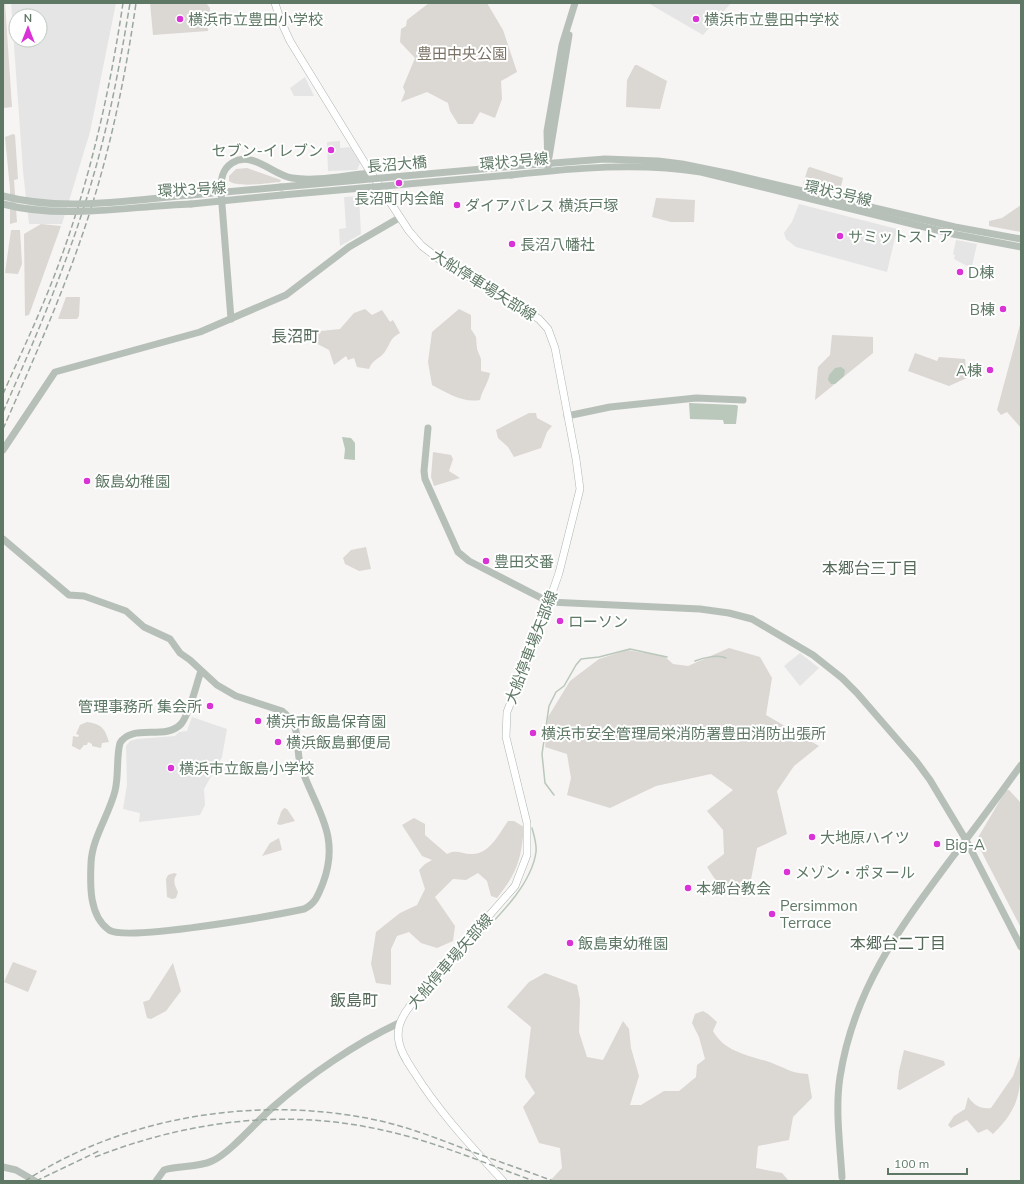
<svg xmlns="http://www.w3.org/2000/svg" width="1024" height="1184" font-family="Mulish,'Noto Sans JP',sans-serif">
	<rect width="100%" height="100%" fill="#f7f4f4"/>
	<g fill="#e4e5e4" fill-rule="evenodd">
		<path d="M11 3H116L90 132 62 224H29L23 171ZM16 16H40V40H16Z"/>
		<polygon points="648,3 731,3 703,35"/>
		<polygon points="305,77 314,96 294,96 290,88"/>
		<polygon points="340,141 340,148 350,147 360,163 357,170 328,171 327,142"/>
		<polygon points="359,196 361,234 340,246 339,229 346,228 344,197"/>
		<polygon points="799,204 897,229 887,272 796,247 786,239 784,233 792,222"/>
		<polygon points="956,240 977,244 972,266 967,266 954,259 955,255 953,254"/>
		<polygon points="800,653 819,668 800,686 784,666"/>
		<polygon points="192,717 227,729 222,757 204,789 205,805 200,815 139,822 140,813 123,809 127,785 126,746 130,741 137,739 175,736 179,732 187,731"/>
	</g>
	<g fill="#dbd7d3">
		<polygon points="3,3 5,3 12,107 4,108"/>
		<polygon points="150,3 206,3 210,8 208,31 153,35"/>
		<polygon points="429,3 487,3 503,30 517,72 501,81 502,99 495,118 480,112 473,124 458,124 450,111 448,103 427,92 401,102 405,92 403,87 415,58 400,42 401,29 406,26 407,20"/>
		<polygon points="635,65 637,65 667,81 660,109 626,107 627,80"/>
		<polygon points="13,134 15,135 18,179 14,180 17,222 10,224 10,189 5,137"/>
		<polygon points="810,167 843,178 839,194 805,186 803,184 808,168"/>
		<path d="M247 168 281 180 280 182C268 183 238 188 229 181V176L236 169Z"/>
		<polygon points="656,198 695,200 694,222 671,222 652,217"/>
		<polygon points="1021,205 1021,232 989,226 989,221 1002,218"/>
		<polygon points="41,224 61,226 29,315 25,316 24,234"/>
		<polygon points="11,230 20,230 22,264 18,274 5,273"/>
		<polygon points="66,297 80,297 79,316 77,319 58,319"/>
		<path d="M365 309 372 315 382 310 390 322 393 320 400 333C390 339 392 340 386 350 382 358 372 359 369 369L357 367 354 358 348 360 346 356 334 365 329 350 312 341V332L340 329 354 313Z"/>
		<path d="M459 309 471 315V329L476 337 477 349 481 359V371L490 373C488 384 482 390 480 400 462 403 448 393 432 385L428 362 432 332Z"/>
		<polygon points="1021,321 1021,428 1007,412 1001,415 997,410"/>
		<polygon points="832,335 873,337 873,353 815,400 818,367 830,355"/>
		<polygon points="915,353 937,361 939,357 965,359 967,378 949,386 908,371"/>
		<polygon points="529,413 536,413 537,418 552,426 547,432 541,448 514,457 508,447 498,438 496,430"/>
		<polygon points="433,452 451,455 453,459 449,471 460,478 434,486 431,477"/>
		<polygon points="366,547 371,569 359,571 345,564 343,558 351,550"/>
		<polygon points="729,648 760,657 772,678 766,715 819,746 794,766 777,791 787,834 757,848 749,890 722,890 707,867 724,854 723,830 707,811 733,790 711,774 656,786 610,808 567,795 571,778 567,754 545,747 548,717 570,681 599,659 627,650 664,656 673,664 688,666"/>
		<path d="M87 722C101 724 105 728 109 742L102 743 101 748 92 746V744L88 742 87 745H84L80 750 72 746 73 736 78 737 79 735 76 734 80 725Z"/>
		<polygon points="1006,790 1009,790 1021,803 1021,928 976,841"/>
		<polygon points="284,808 287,809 295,821 280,825 277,824 281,812"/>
		<path d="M414 818 425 824V835L447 854C456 849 461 854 471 854 489 855 499 834 508 821H514L524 827C521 859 518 872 497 898L491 896 487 881 478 873 466 880 453 879 435 897 455 926 453 941 437 948 421 943 409 932 397 936 391 949V985L376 983 371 964 376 932 400 913 417 905 425 889 419 870 425 864 432 860 422 856 402 825Z"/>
		<polygon points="279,838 282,850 262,856 270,843"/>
		<path d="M174 873 177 874C172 880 175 886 178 892L176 898 172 899 167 897 166 879 168 875Z"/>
		<polygon points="13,962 37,971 28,992 4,982"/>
		<polygon points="173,963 181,991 166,1011 151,1019 147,1018 143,1002 149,1000"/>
		<path d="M545 973 577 985 580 1000 579 1032 587 1057 603 1060 623 1021 629 1029 631 1048 639 1076 630 1105H641L664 1091H679L696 1077 697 1065 705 1059 699 1037 692 1023 695 1014 703 1011 708 1014 717 1022 713 1031C725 1053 752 1056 772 1063 787 1069 791 1073 808 1074L812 1098 793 1117 789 1140 758 1146 756 1168 782 1173 789 1181H550L562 1168 560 1148 539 1143 523 1107 535 1093 525 1077 531 1027 507 1007 529 982Z"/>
		<polygon points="904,1050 944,1061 945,1065 900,1090 897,1089 899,1071"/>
		<path d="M1021 1053C1021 1089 1021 1107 993 1134L987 1129 978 1133 967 1120 951 1128 948 1125 954 1116 965 1109 968 1097C975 1106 980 1109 991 1108L1013 1076Z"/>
	</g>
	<g fill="#b9c8ba">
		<polygon points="841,367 845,370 844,376 835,384 831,384 828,380 829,375 835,368"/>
		<polygon points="689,403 736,405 738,406 736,424 724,424 723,420 690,419"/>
		<polygon points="342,437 351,438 355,443 355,460 344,459 345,449"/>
	</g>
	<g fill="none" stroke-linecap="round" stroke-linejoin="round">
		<g stroke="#b9c8ba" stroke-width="1.5">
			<path d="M695 661C703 658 718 654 726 658"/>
			<polyline points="554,795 545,783 542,754 549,706 556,692 564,686 576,665 581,659 599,657 630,649 667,657"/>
			<path d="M465 951C489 925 531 889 536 852 537 844 534 836 532 828"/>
		</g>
		<defs>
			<path id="secondary" d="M275 3 280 19 290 41 371 173 409 231 422 246 439 259 539 319 548 329 555 348 576 459 580 489 559 573 540 628 507 712 506 737 527 823V855L515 886 410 1006C402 1016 396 1029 399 1042 401 1053 408 1063 414 1072 439 1112 471 1146 503 1181"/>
		</defs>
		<use href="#secondary" stroke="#abb7ae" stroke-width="8"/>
		<g stroke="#b6c0b9" stroke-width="7">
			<polyline points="549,157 569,35"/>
			<polyline points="516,166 605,159 658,161 682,164 731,174 955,227 1021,239"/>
			<polyline points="548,167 547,131 562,45 575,3"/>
			<path d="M511 175C575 168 638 162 701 172L953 234 1021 247"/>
			<polyline points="191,195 281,187"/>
			<polyline points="191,204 282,195"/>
			<path d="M231 319 221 192C221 181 221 170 232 163 252 150 273 175 292 178 317 182 346 175 371 173"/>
			<polyline points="567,416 610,407 696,398 743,400"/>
			<polyline points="428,428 424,471 425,479 458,552 469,561 549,602 700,609 729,613 752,619 813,655 842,678 857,693 916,761 930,780 966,840 1021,947"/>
			<polyline points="3,450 55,372 200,332 286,295 349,247 399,218"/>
			<path d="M3 539 69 595 84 596 126 611 144 627 170 639 180 653 190 660 217 685 236 696 282 711C304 728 294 745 301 767 316 810 341 835 323 883 318 895 316 903 304 909 276 915 127 942 109 930 89 916 90 885 91 863 92 838 109 815 115 791 119 775 116 758 120 743 132 723 165 741 181 724 190 713 196 685 201 671"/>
			<polyline points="3,1167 16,1170 35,1181"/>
			<path d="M842 1177C840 1144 835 1109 840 1077 854 987 902 925 954 855 977 826 999 795 1021 765"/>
			<path d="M156 1181 164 1170C180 1165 197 1168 212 1161 229 1154 257 1121 273 1107 308 1076 356 1043 399 1023"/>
		</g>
		<use href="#secondary" stroke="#fff" stroke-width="7"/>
		<g stroke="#99a79d" stroke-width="1.5" stroke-dasharray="6 3" stroke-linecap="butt">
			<path d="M3 394C17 362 32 331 45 299 84 205 108 104 123 3"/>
			<path d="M3 412C36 337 68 262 91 184 109 124 120 64 130 3"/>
			<path d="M3 429C32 363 61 298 84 230 109 156 125 80 136 3"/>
			<path d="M95 1157C187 1121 285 1108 382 1130 434 1141 484 1163 534 1181"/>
			<path d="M25 1181C128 1114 266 1094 385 1122 413 1129 439 1139 465 1149 494 1160 524 1170 553 1181"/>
			<polyline points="36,1181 101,1150"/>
		</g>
		<g stroke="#b6c0b9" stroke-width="7">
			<polyline points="281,187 516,166"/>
			<polyline points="282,195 511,175"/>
			<path d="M3 196C64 212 129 200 191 195"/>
			<path d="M3 204C63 220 129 206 191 204"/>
		</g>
	</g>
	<g fill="#d932d6" stroke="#fff" stroke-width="1.5">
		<circle cx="180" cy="19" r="4"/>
		<circle cx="696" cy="19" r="4"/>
		<circle cx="331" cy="150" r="4"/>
		<circle cx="399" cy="183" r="4"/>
		<circle cx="457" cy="205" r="4"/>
		<circle cx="840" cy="236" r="4"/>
		<circle cx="512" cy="244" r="4"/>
		<circle cx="960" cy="272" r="4"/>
		<circle cx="1003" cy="309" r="4"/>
		<circle cx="990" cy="370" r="4"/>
		<circle cx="87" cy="481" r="4"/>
		<circle cx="486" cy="561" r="4"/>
		<circle cx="560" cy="621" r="4"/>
		<circle cx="210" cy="706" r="4"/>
		<circle cx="258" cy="721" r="4"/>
		<circle cx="533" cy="733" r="4"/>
		<circle cx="278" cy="742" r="4"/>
		<circle cx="171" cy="768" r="4"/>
		<circle cx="812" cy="837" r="4"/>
		<circle cx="937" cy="844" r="4"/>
		<circle cx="787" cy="872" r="4"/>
		<circle cx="688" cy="888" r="4"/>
		<circle cx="772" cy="914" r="4"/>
		<circle cx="570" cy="943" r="4"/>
	</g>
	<g text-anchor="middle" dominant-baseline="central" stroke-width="4" stroke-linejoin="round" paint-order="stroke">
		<g font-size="15" fill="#5e7865" stroke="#fff" text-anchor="start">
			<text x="188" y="19">横浜市立豊田小学校</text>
			<text x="704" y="19">横浜市立豊田中学校</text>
			<text x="323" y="150" text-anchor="end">セブン-イレブン</text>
			<text x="399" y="198" text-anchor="middle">長沼町内会館</text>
			<text x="465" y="205">ダイアパレス 横浜戸塚</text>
			<text x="848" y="236">サミットストア</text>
			<text x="520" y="244">長沼八幡社</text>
			<text x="968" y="272">D棟</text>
			<text x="995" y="309" text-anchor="end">B棟</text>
			<text x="982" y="370" text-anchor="end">A棟</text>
			<text x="95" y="481">飯島幼稚園</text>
			<text x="494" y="561">豊田交番</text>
			<text x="568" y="621">ローソン</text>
			<text x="202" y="706" text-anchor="end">管理事務所 集会所</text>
			<text x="266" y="721">横浜市飯島保育園</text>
			<text x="541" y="733">横浜市安全管理局栄消防署豊田消防出張所</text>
			<text x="286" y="742">横浜飯島郵便局</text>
			<text x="179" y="768">横浜市立飯島小学校</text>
			<text x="820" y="837">大地原ハイツ</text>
			<text x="945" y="844">Big-A</text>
			<text x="795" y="872">メゾン・ポヌール</text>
			<text x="696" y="888">本郷台教会</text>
			<text x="780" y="905">Persimmon<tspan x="780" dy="17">Terrace</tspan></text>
			<text x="578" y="943">飯島東幼稚園</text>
		</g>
		<g font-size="15" fill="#7b7266" stroke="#fff">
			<text x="462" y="53">豊田中央公園</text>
		</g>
		<g font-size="15" fill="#5e7865" stroke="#fff">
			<text transform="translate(514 161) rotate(-5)">環状3号線</text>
			<text transform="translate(397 164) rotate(-5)">長沼大橋</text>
			<text transform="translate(192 189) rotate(-3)">環状3号線</text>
			<text transform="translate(838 193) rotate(13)">環状3号線</text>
			<text transform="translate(484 285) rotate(32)">大船停車場矢部線</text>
			<text transform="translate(531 647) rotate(-69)">大船停車場矢部線</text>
			<text transform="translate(450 961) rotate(-49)">大船停車場矢部線</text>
		</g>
		<g font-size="16" fill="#556959" stroke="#fff">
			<text x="295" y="336">長沼町</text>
			<text x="870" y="568">本郷台三丁目</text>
			<text x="898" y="943">本郷台二丁目</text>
			<text x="354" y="1000">飯島町</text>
		</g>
	</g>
	<rect width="1024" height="1184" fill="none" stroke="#5e7865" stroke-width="8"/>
	<g transform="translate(28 28)"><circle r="19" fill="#ffffff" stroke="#bfc9c1"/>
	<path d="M0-3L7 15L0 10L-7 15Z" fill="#d932d6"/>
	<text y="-6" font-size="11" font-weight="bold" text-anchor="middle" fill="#5e7865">N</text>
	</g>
	<path d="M888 1168v6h79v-6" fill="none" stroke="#5e7865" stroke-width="2"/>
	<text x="894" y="1168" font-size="12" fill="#5e7865" stroke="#ffffff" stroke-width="3" paint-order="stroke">100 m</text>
</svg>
